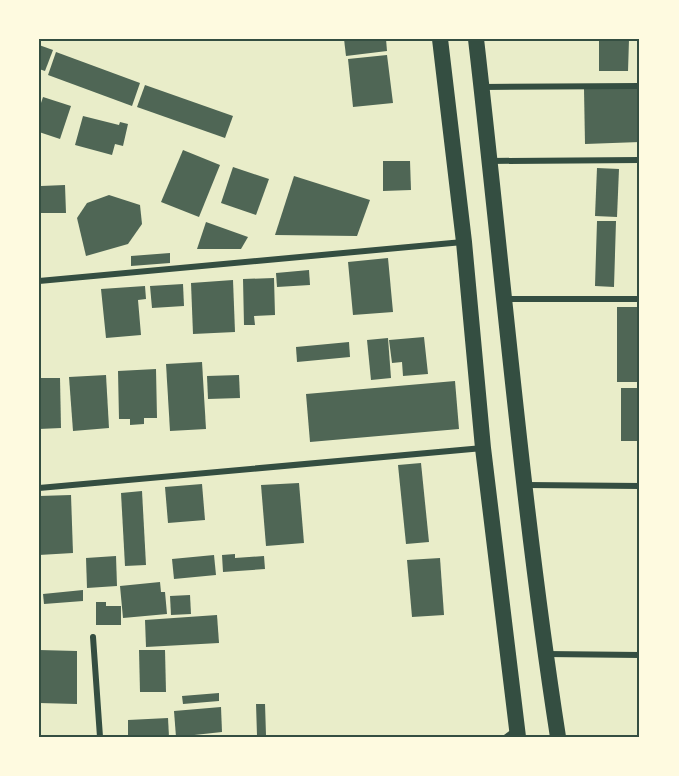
<svg xmlns="http://www.w3.org/2000/svg" width="679" height="776" font-family="'Nunito Sans',sans-serif">
	<rect width="100%" height="100%" fill="#e9edc9"/>
	<g fill="#4f6655">
		<polygon points="344,39 386,39 387,51 346,56"/>
		<polygon points="599,39 629,39 628,71 599,71"/>
		<polygon points="39,45 53,50 45,71 39,69"/>
		<polygon points="56,52 140,83 132,106 48,75"/>
		<polygon points="387,55 393,103 353,107 348,59"/>
		<polygon points="145,85 233,116 225,138 137,107"/>
		<polygon points="640,88 640,142 585,144 584,89"/>
		<polygon points="43,97 71,106 60,139 39,132 39,109"/>
		<polygon points="83,116 119,125 120,122 128,124 123,146 115,144 112,155 75,145"/>
		<polygon points="183,150 220,165 199,217 161,202"/>
		<polygon points="383,161 410,161 411,190 383,191"/>
		<polygon points="233,167 269,179 256,215 221,203"/>
		<polygon points="597,168 619,169 617,217 595,216"/>
		<polygon points="294,176 370,200 357,236 275,235"/>
		<polygon points="65,185 66,213 39,213 39,192 41,192 41,186"/>
		<polygon points="109,195 140,205 142,224 128,244 86,256 77,218 87,203"/>
		<polygon points="597,221 616,221 614,287 595,286"/>
		<polygon points="206,222 248,237 241,249 197,249"/>
		<polygon points="170,253 170,263 131,266 131,256"/>
		<polygon points="388,258 393,312 353,315 348,262"/>
		<polygon points="309,270 310,285 277,287 276,273"/>
		<polygon points="274,278 275,315 254,316 255,325 244,325 243,279"/>
		<polygon points="233,280 235,332 193,334 191,283"/>
		<polygon points="183,284 184,306 152,308 150,286"/>
		<polygon points="145,286 146,299 138,300 141,335 106,338 101,289"/>
		<rect x="617" y="307" width="23" height="75"/>
		<polygon points="424,337 428,374 403,376 402,362 392,363 389,340"/>
		<polygon points="388,338 391,378 371,380 367,340"/>
		<polygon points="349,342 350,357 297,362 296,347"/>
		<polygon points="202,362 206,429 170,431 166,364"/>
		<polygon points="156,369 157,418 144,418 144,424 130,425 130,419 119,419 118,371"/>
		<polygon points="106,375 109,428 73,431 69,377"/>
		<polygon points="239,375 240,398 208,399 207,376"/>
		<polygon points="39,378 60,378 61,428 39,429"/>
		<polygon points="455,381 459,429 310,442 306,394"/>
		<rect x="621" y="388" width="19" height="53"/>
		<polygon points="421,463 429,542 406,544 398,465"/>
		<polygon points="299,483 304,543 266,546 261,485"/>
		<polygon points="202,484 205,520 168,523 165,487"/>
		<polygon points="142,491 146,565 125,566 121,493"/>
		<polygon points="71,495 73,553 39,555 39,496"/>
		<polygon points="235,554 235,558 264,556 265,569 223,572 222,555"/>
		<polygon points="214,555 216,575 174,579 172,559"/>
		<polygon points="116,556 117,586 87,588 86,558"/>
		<polygon points="440,558 444,615 412,617 407,560"/>
		<polygon points="160,582 161,592 165,592 167,614 123,618 120,586"/>
		<polygon points="83,590 83,601 44,604 43,594"/>
		<polygon points="190,595 191,614 171,615 170,596"/>
		<polygon points="96,602 106,602 106,606 121,606 121,625 96,625"/>
		<polygon points="217,615 219,643 146,647 145,620"/>
		<polygon points="39,650 77,651 77,704 39,703"/>
		<polygon points="139,650 165,650 166,692 140,692"/>
		<polygon points="219,693 219,701 183,704 182,696"/>
		<polygon points="256,704 265,704 266,736 257,736"/>
		<polygon points="221,707 222,732 176,737 174,711"/>
		<polygon points="168,718 169,737 128,737 128,720"/>
	</g>
	<g fill="none" stroke-linecap="round" stroke-linejoin="round">
		<polyline stroke="#344e41" stroke-width="4.5" points="505,737 513,731"/>
		<g stroke="#344e41" stroke-width="6">
			<polyline points="482,87 640,86"/>
			<polyline points="490,161 640,160"/>
			<polyline points="39,281 463,242"/>
			<polyline points="506,299 640,299"/>
			<polyline points="527,485 640,486"/>
			<polyline points="39,488 483,448"/>
			<polyline points="93,637 100,737"/>
			<polyline points="546,654 640,655"/>
		</g>
		<g stroke="#344e41" stroke-width="16">
			<polyline points="440,39 464,242 483,448 518,737"/>
			<path d="M476 39C503 272 522 506 558 737"/>
		</g>
	</g>
	<rect width="679" height="776" fill="none" stroke="#fefae0" stroke-width="81"/>
	<rect x="40" y="40" width="598" height="696" fill="none" stroke="#344e41" stroke-width="2"/>
</svg>
